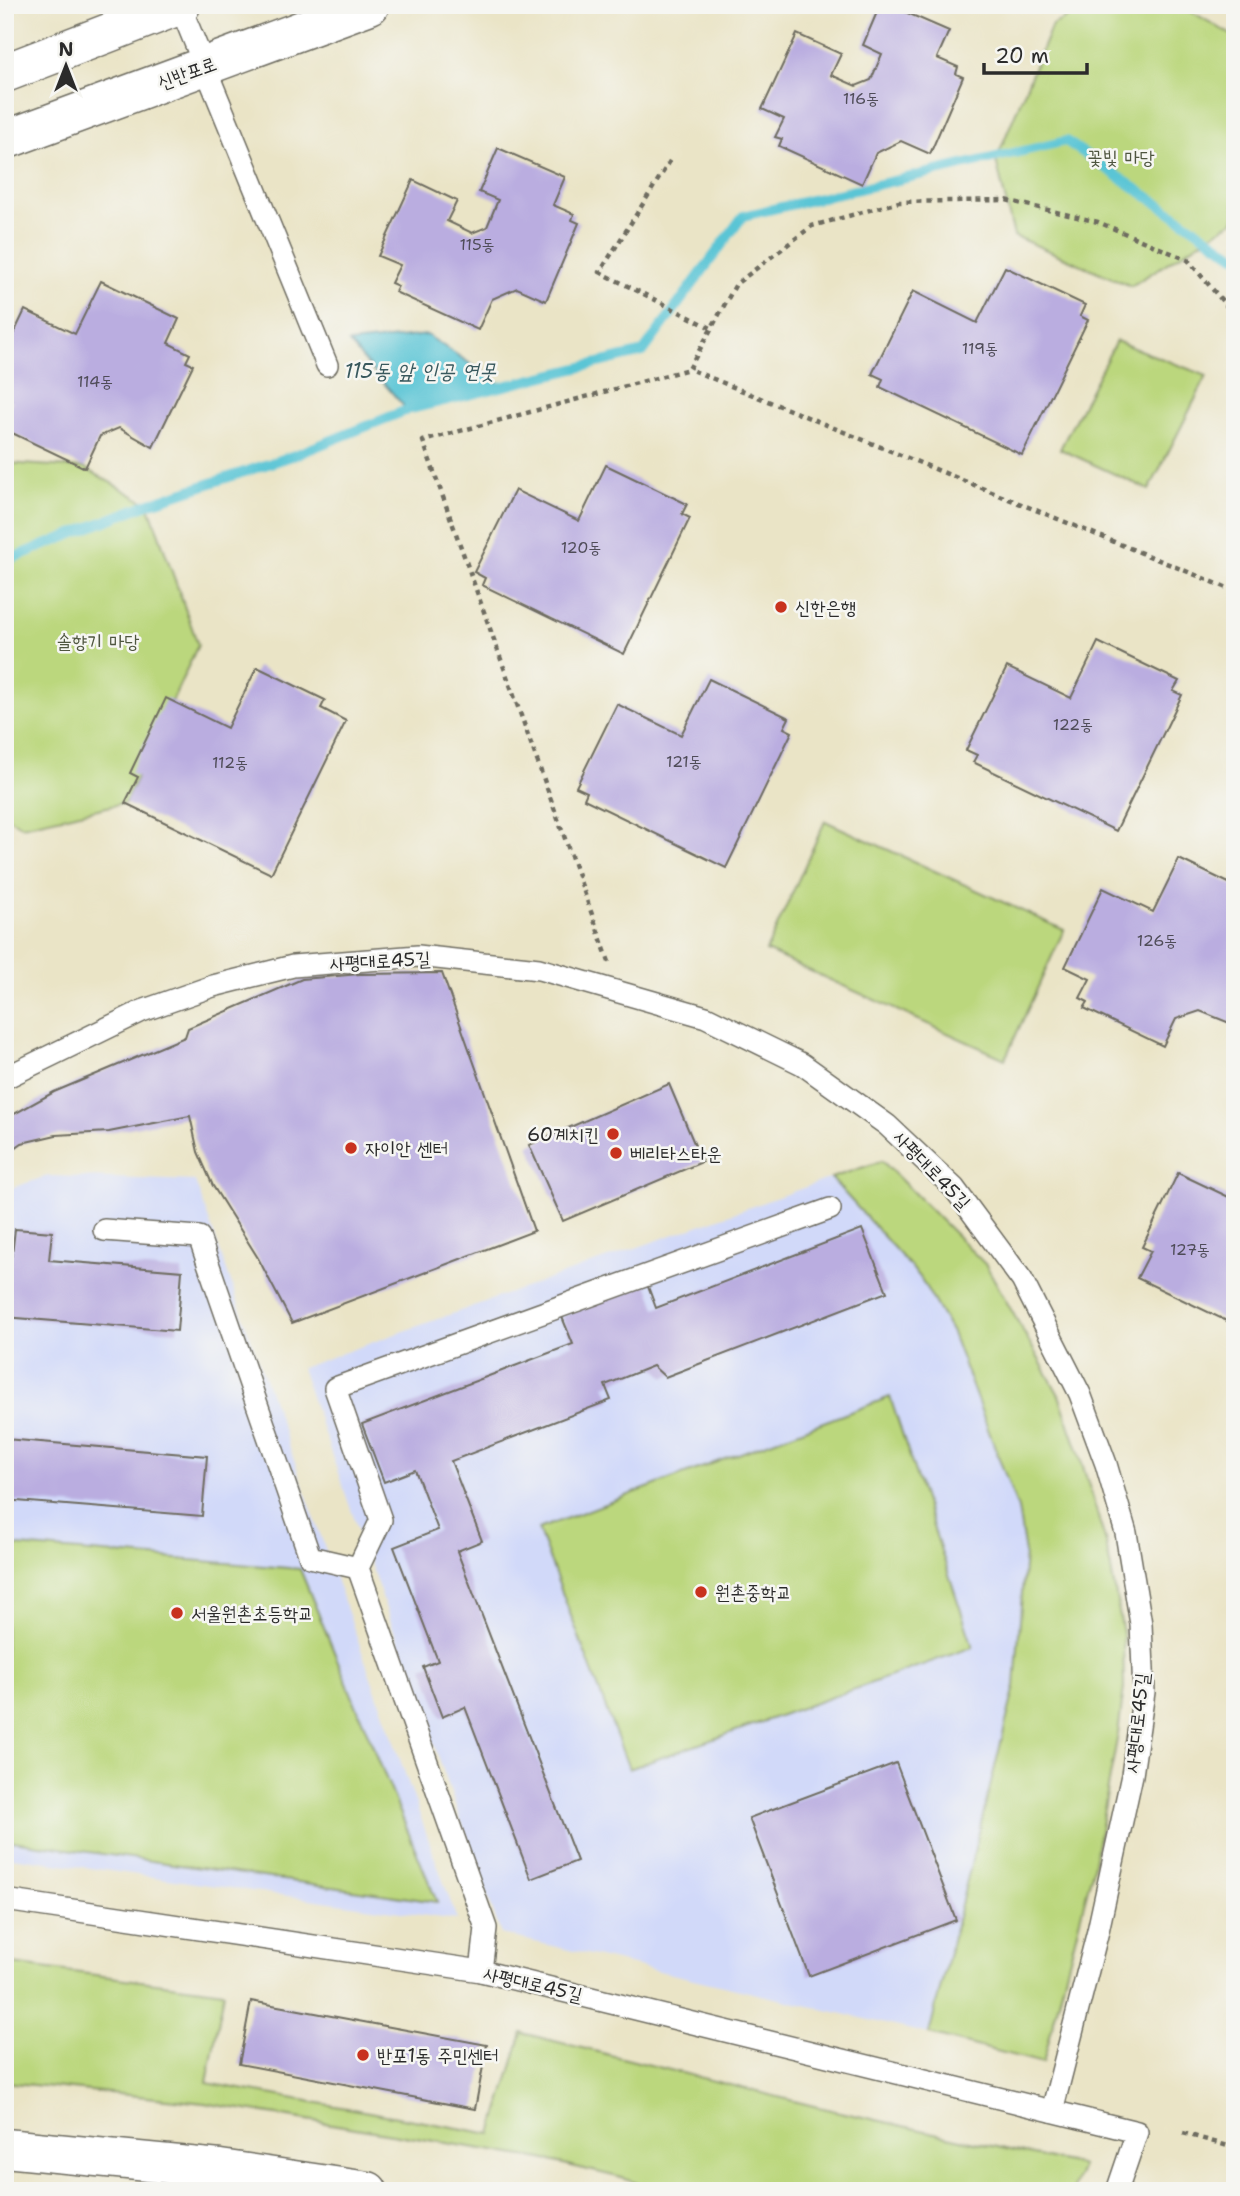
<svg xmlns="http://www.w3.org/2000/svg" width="1240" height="2196" font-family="'Shantell Sans','Poor Story',sans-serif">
	<rect width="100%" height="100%" fill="#f6f6f2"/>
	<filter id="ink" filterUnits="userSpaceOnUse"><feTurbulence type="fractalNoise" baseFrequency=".0143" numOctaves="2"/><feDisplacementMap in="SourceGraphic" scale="14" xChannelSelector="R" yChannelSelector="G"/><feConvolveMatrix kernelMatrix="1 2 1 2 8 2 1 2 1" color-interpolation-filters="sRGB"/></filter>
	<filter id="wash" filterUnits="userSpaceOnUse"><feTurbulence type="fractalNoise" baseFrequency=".00686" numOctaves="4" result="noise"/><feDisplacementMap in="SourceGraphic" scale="28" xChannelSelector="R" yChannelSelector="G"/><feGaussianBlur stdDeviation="1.57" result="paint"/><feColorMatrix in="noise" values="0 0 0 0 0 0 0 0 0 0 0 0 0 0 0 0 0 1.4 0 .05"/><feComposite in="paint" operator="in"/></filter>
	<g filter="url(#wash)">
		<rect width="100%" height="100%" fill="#eae4c6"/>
		<g fill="#d1d9f9">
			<polygon points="48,1176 195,1181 457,1920 5,1856 5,1190"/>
			<polygon points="831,1178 920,1277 952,1333 1018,1509 1025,1553 1015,1686 929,2034 501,1934 301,1368"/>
		</g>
		<g fill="#bbd77d" stroke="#738154" stroke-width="2">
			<polygon points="1092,5 1180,5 1235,37 1235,220 1131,286 1014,236 996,160 1052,25"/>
			<polygon points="1116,341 1207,376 1149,490 1060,449"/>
			<polygon points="5,463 85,468 148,504 198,645 125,803 22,826 5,816"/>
			<polygon points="825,821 1064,930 1005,1059 766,951"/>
			<polygon points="882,1161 986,1265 1059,1395 1079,1453 1106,1543 1123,1633 1124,1688 1118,1734 1093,1868 1043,2063 929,2034 1015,1686 1025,1553 1018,1509 952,1333 920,1277 831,1178"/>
			<polygon points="890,1397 973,1647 629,1769 538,1529"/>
			<polygon points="5,1545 300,1569 437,1902 5,1840"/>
			<polygon points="5,1963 224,1992 207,2083 492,2134 522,2033 818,2107 1082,2166 1072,2191 662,2191 618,2177 542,2159 204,2103 5,2082"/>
		</g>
		<polygon fill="#5ac5d5" stroke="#427880" stroke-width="2" points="427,335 504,386 407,410 349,343"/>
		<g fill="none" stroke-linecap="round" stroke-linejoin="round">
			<polyline stroke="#5ac5d5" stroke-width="10" points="5,561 148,504 295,455 407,410 643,352 743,216 1066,141 1235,256"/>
		</g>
		<g id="blocks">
			<g fill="#baade0">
				<polygon points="880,5 889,5 949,31 937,58 958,67 956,74 963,77 930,154 901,141 876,153 862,184 779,146 782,139 775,137 784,119 762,109 797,34 841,54 831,75 856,86 871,80 882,54 863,45"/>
				<polygon points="498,148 565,177 553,205 574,214 572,220 579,223 546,301 517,288 492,299 478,330 395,292 398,286 391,283 400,265 378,256 413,180 457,201 447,221 472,233 487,227 498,200 479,192"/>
				<polygon points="1005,267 1085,305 1080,316 1088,320 1022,455 880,387 883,379 872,374 913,291 977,323"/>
				<polygon points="101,281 179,319 168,343 190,354 186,362 193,365 153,447 119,428 100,436 85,468 6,430 10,424 5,422 5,414 12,401 5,398 5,352 25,310 75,334"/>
				<polygon points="606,465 687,504 682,514 690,518 624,654 482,585 485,578 474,572 515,490 579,521"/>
				<polygon points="1098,642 1179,681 1173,691 1182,695 1116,831 973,762 977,755 966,750 1007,667 1071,698"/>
				<polygon points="257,667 325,700 321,708 346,721 271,874 125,803 138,777 130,773 166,698 227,728"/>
				<polygon points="709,679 789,718 784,728 792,732 726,868 584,799 587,792 576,787 617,704 681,735"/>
				<polygon points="1179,859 1235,886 1235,1018 1232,1024 1200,1011 1176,1019 1163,1046 1084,1008 1088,1002 1080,998 1090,979 1065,967 1103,888 1153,912"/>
				<polygon points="442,973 534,1231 292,1323 258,1258 213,1186 198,1152 190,1116 109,1132 56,1135 22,1143 5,1155 5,1119 54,1092 185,1037 188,1028 302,979 360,974"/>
				<polygon points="669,1084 702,1162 563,1221 529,1145"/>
				<polygon points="1178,1173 1235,1200 1235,1325 1137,1278 1151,1251 1142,1247"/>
				<polygon points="15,1229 52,1232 49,1260 182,1271 177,1331 5,1317 5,1254 12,1255"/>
				<polygon points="862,1229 887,1292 665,1377 653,1366 605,1385 611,1400 451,1461 482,1541 457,1551 577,1861 531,1879 465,1707 442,1717 423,1667 438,1661 394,1547 438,1530 415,1470 384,1482 362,1424 573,1344 562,1317 647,1284 656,1308"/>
				<polygon points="5,1439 207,1456 202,1516 5,1500"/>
				<polygon points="1235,1505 1235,1522 1228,1519"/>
				<polygon points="896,1763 956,1920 809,1976 749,1818"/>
				<polygon points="251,2001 487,2045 475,2109 239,2064"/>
			</g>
		</g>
	</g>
	<g filter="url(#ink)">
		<use href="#blocks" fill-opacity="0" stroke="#6e6c61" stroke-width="2"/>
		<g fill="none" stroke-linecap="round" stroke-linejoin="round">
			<defs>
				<g id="service">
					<polyline points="173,9 180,6 327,365"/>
					<polyline points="5,1078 142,1011 213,986 293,966 418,956 539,969 706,1017 802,1064 887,1125 954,1188 1022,1280 1080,1394 1106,1464 1126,1533 1141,1624 1144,1692 1132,1775 1098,1931 1052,2111"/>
					<polyline points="104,1230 199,1237 310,1557 358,1568"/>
					<polyline points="5,1900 481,1971 1137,2132 1117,2191"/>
					<polyline points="481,1971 486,1928 358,1568 381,1520 335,1388 830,1209"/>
				</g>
				<g id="secondary">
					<polyline points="5,73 181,5"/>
					<polyline points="5,140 370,5"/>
				</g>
				<polyline id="primary" points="5,2148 220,2169 368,2191"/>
			</defs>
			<use href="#service" stroke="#6e6c61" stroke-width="24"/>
			<use href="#secondary" stroke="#6e6c61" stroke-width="41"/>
			<use href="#primary" stroke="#6e6c61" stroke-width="41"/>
			<g stroke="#6e6c61" stroke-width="4.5" stroke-dasharray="5 5" stroke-linecap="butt">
				<polyline points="670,161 600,272 711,328"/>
				<polyline points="1235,316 1188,260 1098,222 1006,200 899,202 812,226 736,284 689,369 1235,591"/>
				<polyline points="609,962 423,441 689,369"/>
				<polyline points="1183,2133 1235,2148"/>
			</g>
			<use href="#service" stroke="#fff" stroke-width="21"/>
			<use href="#secondary" stroke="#fff" stroke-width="38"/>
			<use href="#primary" stroke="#fff" stroke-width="38"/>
		</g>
	</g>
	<g fill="#c8321e" stroke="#f6f6f2" stroke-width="2.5">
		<circle cx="781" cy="607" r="7"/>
		<circle cx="613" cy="1134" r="7"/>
		<circle cx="351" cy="1148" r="7"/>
		<circle cx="616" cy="1153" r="7"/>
		<circle cx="701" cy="1592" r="7"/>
		<circle cx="177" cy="1613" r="7"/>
		<circle cx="363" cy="2055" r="7"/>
	</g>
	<g text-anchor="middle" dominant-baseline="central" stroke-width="5" stroke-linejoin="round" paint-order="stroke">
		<g font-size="16" fill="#4f4c58">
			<text x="861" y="98">116동</text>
			<text x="477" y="244">115동</text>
			<text x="980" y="348">119동</text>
			<text x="95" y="381">114동</text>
			<text x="581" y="547">120동</text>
			<text x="1073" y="724">122동</text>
			<text x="684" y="761">121동</text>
			<text x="230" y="762">112동</text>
			<text x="1157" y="940">126동</text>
			<text x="1190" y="1249">127동</text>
		</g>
		<g font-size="19" fill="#2b2b2b" stroke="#f6f6f2">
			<text transform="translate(187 73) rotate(-20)">신반포로</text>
			<text transform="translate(380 961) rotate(-3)">사평대로45길</text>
			<text transform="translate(932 1170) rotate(46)">사평대로45길</text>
			<text transform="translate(1137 1723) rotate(-84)">사평대로45길</text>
			<text transform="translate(533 1984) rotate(13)">사평대로45길</text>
		</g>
		<g font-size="19" fill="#4f5640" stroke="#f6f6f2">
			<text x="1121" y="157">꽃빛 마당</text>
			<text x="98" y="641">솔향기 마당</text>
		</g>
		<g font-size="19" fill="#2b2b2b" stroke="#f6f6f2" text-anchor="start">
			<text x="795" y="607">신한은행</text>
			<text x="599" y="1134" text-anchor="end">60계치킨</text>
			<text x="365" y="1148">자이안 센터</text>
			<text x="630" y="1153">베리타스타운</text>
			<text x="715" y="1592">원촌중학교</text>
			<text x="191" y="1613">서울원촌초등학교</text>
			<text x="377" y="2055">반포1동 주민센터</text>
		</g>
		<g font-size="21" font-style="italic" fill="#39595e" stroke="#f6f6f2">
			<text x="420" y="371">115동 앞 인공 연못</text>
		</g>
	</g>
	<rect width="1240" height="2196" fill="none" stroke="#f6f6f2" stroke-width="28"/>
	<g transform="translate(66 66)" stroke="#f6f6f2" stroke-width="5" paint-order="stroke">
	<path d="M0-5L12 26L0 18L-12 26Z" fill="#2b2b2b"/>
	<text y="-10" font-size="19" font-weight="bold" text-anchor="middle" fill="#2b2b2b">N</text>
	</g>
	<path d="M984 63v10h103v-10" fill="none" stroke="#2b2b2b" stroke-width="3.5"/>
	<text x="995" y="63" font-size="21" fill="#2b2b2b" stroke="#f6f6f2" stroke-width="5" paint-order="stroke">20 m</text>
</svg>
